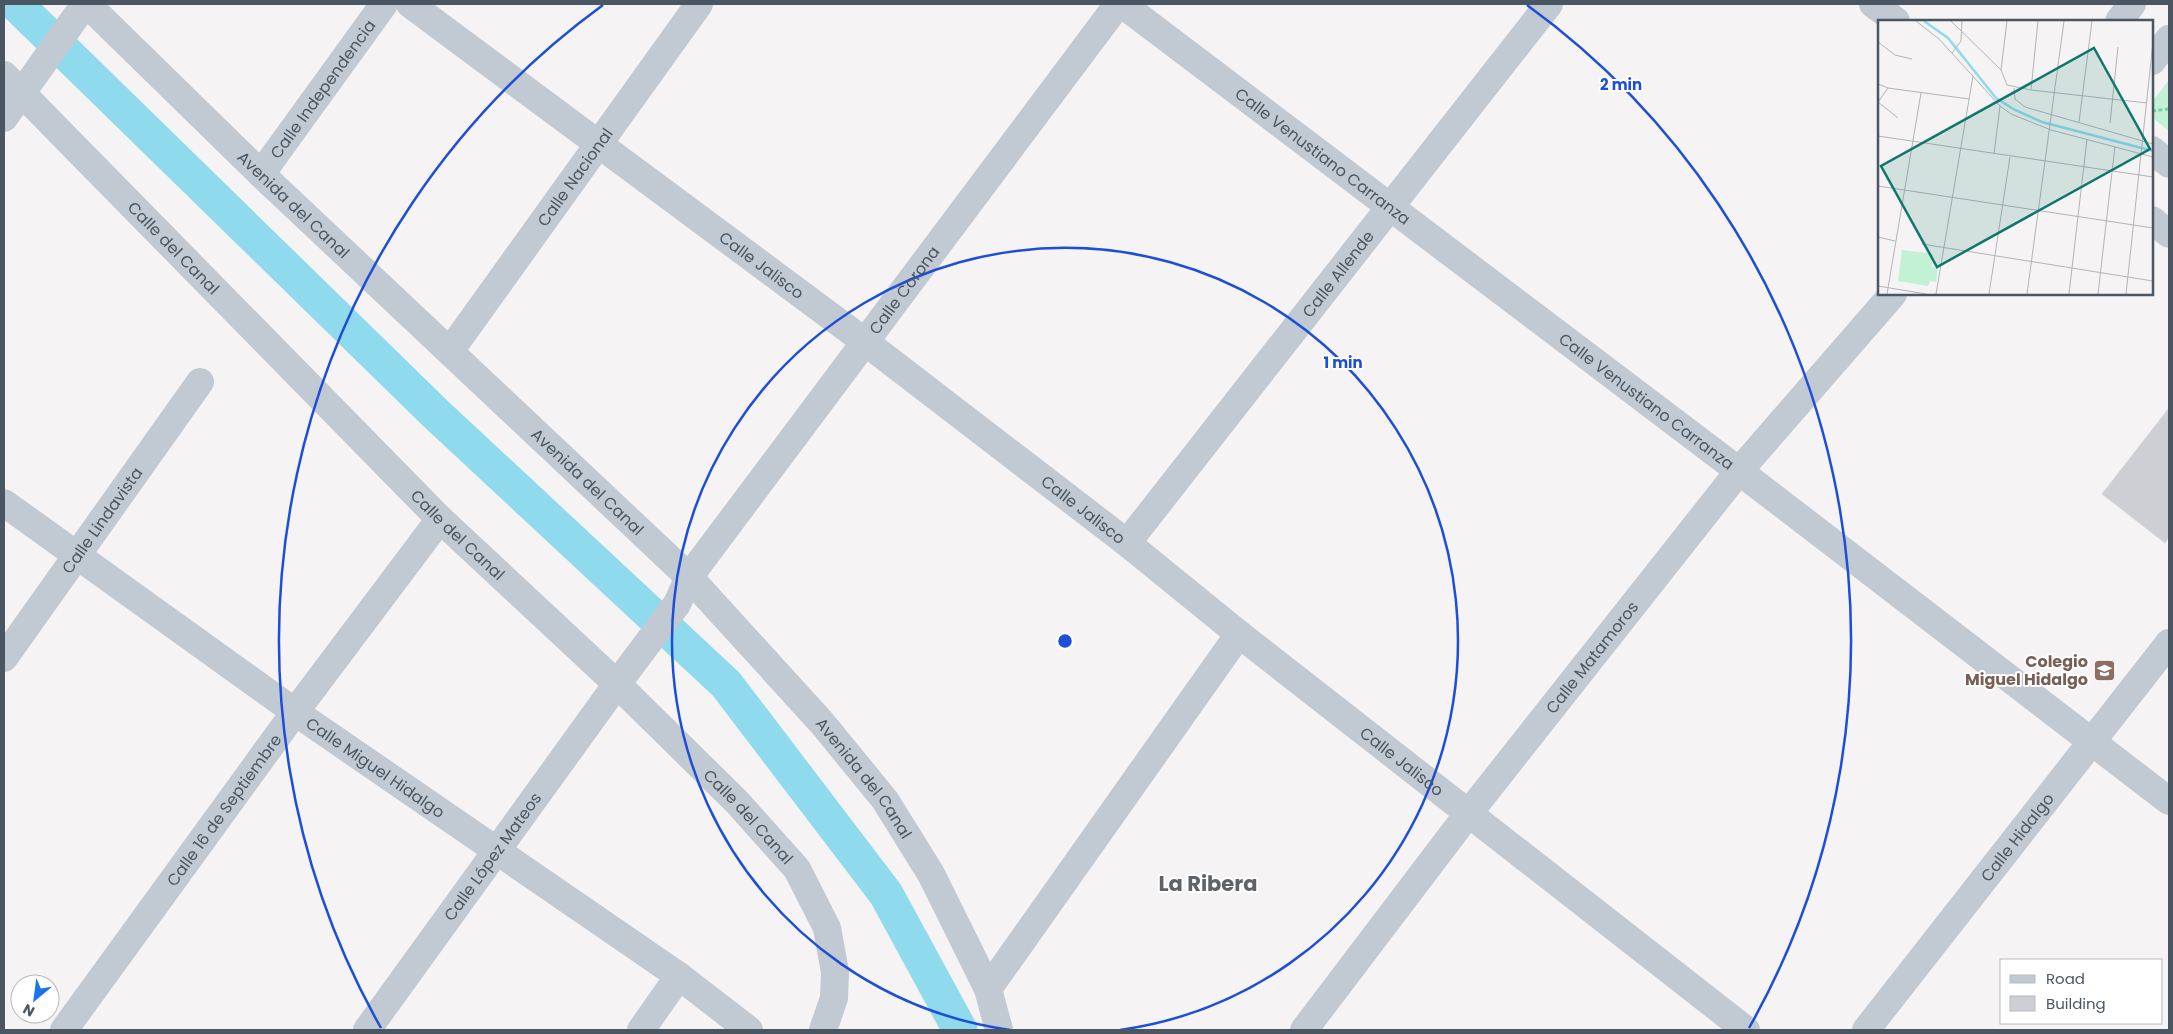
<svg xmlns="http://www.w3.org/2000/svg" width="2173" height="1034" font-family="Poppins,sans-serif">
	<rect width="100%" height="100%" fill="#f5f3f3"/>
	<polygon fill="#c3f1d5" points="2169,80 2169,131 2154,119 2152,102"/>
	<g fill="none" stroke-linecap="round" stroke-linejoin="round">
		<polyline stroke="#90daee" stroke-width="35" points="16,4 436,414 726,684 886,894 960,1030"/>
	</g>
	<polygon fill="#cdcfd5" stroke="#d7d9de" points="2169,408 2169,537 2165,543 2102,494"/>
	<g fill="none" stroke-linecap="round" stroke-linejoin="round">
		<polyline stroke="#7ad0a6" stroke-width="3" stroke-dasharray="4 2.5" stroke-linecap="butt" points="2152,111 2169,109"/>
		<g stroke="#c1cad2" stroke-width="28">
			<path id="s1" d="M87 4 261 174 689 577 822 723 885 800 931 874 988 989 999 1030"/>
			<path id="s2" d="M410 4 864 341 1127 543 1239 634 1746 1030"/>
			<path id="s3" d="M1122 4 1739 471 2169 801"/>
			<polyline points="1873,4 1896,21"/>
			<polyline points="2119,21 2132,4"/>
			<polyline points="2152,61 2169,39"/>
			<path id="s4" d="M4 75 440 519 617 684 737 802 797 869 827 928 835 972 834 998 823 1030"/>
			<polyline points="4,118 85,4"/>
			<polyline points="2152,150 2169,164"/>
			<path id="s5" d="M261 174 384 4"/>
			<polyline points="2152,220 2169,234"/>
			<path id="s6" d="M450 351 699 4"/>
			<path id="s7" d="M4 503 295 712 679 976 749 1030"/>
			<path id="s8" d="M1127 543 1549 4"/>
			<path id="s9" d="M4 658 200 382"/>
			<polyline points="988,989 1239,634"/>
			<path id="s10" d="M64 1030 295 712 440 519"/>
			<path id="s11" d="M367 1030 617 684 677 604 689 577 1118 4"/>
			<polyline points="641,1030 679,976"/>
			<path id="s12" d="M1304 1030 1468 814 1739 471 1893 294"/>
			<path id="s13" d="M1866 1030 2169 643"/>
		</g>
	</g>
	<g fill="none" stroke="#1d4ed8" stroke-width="2.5">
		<path d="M1010 1030A393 393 0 1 1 1120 1030"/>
		<path d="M381 1028A786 786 0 0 1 603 5M1527 5A786 786 0 0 1 1749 1028"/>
	</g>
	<defs>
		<symbol id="school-square" viewBox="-11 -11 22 22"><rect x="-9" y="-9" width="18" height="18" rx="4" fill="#8d6e63" stroke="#fff"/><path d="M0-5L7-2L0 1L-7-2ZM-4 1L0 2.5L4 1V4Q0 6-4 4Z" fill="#fff"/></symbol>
	</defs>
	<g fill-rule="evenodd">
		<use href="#school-square" x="2092" y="658" width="25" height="25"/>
	</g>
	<g text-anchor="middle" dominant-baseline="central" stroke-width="4" stroke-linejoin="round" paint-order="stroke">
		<g font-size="16" fill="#4a5661" stroke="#fff">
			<text stroke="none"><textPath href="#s5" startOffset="105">Calle Independencia</textPath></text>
			<text stroke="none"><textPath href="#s3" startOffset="252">Calle Venustiano Carranza</textPath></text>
			<text stroke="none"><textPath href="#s6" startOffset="214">Calle Nacional</textPath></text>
			<text stroke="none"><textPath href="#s1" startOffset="288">Avenida del Canal</textPath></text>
			<text stroke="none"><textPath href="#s4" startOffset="242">Calle del Canal</textPath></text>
			<text stroke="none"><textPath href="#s2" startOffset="438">Calle Jalisco</textPath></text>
			<text stroke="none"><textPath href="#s8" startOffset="342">Calle Allende</textPath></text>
			<text stroke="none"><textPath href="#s11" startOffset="915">Calle Corona</textPath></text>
			<text stroke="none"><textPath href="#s3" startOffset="658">Calle Venustiano Carranza</textPath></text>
			<text stroke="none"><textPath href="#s1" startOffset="692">Avenida del Canal</textPath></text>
			<text stroke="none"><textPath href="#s2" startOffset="842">Calle Jalisco</textPath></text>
			<text stroke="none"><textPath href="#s9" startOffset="169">Calle Lindavista</textPath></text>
			<text stroke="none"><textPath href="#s4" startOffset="646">Calle del Canal</textPath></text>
			<text stroke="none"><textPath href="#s12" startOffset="471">Calle Matamoros</textPath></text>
			<text stroke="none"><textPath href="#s2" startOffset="1248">Calle Jalisco</textPath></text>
			<text stroke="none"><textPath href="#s7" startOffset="456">Calle Miguel Hidalgo</textPath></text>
			<text stroke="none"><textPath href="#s1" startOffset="1098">Avenida del Canal</textPath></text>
			<text stroke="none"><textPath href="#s10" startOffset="272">Calle 16 de Septiembre</textPath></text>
			<text stroke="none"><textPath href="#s4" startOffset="1051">Calle del Canal</textPath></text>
			<text stroke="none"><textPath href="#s13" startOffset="245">Calle Hidalgo</textPath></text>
			<text stroke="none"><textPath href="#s11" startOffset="214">Calle López Mateos</textPath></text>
		</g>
		<g font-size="16" font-weight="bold" fill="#785e54" stroke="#fff" text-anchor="end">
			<text x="2088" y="661">Colegio<tspan x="2088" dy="18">Miguel Hidalgo</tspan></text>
		</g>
		<g font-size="21" font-weight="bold" fill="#5f6368" stroke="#fff">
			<text x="1208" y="883">La Ribera</text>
		</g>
	</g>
	<g transform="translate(1878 20)">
		<rect width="275" height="275" fill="#f5f3f3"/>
		<path d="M24 230 55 234 54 247 60 248 58 262 52 261 50 266 20 261Z" fill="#c3f1d5"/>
		<path fill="none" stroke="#90daee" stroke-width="2.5" d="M46 1 70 18 118 78 137 90 164 102 275 131"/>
		<path fill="none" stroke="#b1b4b9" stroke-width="1" d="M38 1 61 19 122 86 133 94 173 110 275 137M73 1 123 50M129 1 123 50 129 65 153 70 269 83M0 22 17 35 34 39M74 33 83 21 84 1M0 64 10 68 91 79M136 68 137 79 147 87 275 124M153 70 160 1M0 82 20 98M0 82 10 68M201 102 214 1M232 103 240 27M0 116 275 157M116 134 122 86M0 166 275 208M0 217 17 221M44 224 275 261M0 266 48 274M9 274 43 73M58 274 95 56M111 274 132 137M149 274 186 1M191 274 209 119M220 274 237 126M248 274 275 22"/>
		<path fill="#0f766e" fill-opacity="0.15" stroke="#0f766e" stroke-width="2.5" d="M216 28 272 129 59 247 3 146Z"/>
		<rect width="275" height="275" fill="none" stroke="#4a5661" stroke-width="2.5"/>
	</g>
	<circle cx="1065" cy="641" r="8" fill="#1d4ed8" stroke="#fff" stroke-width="2.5"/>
	<g font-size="15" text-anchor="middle" font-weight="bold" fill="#1d4ed8" stroke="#fff" stroke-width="4" stroke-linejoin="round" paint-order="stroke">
		<text x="1621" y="90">2 min</text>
		<text x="1343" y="368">1 min</text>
	</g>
	<rect width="2173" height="1034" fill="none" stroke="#4a5661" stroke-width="10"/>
	<rect x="2000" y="959" width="162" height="65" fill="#ffffff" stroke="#b7bbc0"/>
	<rect x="2010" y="975" width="25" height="8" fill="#c1cad2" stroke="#b7bbc0"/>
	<text x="2046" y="984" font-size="15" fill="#4a5661">Road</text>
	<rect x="2010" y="996" width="25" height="15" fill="#cdcfd5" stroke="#b7bbc0"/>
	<text x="2046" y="1009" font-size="15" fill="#4a5661">Building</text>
	<g transform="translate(35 999) rotate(209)"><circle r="24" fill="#ffffff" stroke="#b7bbc0"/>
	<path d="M0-4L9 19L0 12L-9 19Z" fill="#1a73e8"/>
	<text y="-8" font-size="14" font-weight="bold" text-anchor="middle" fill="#4a5661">N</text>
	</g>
</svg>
